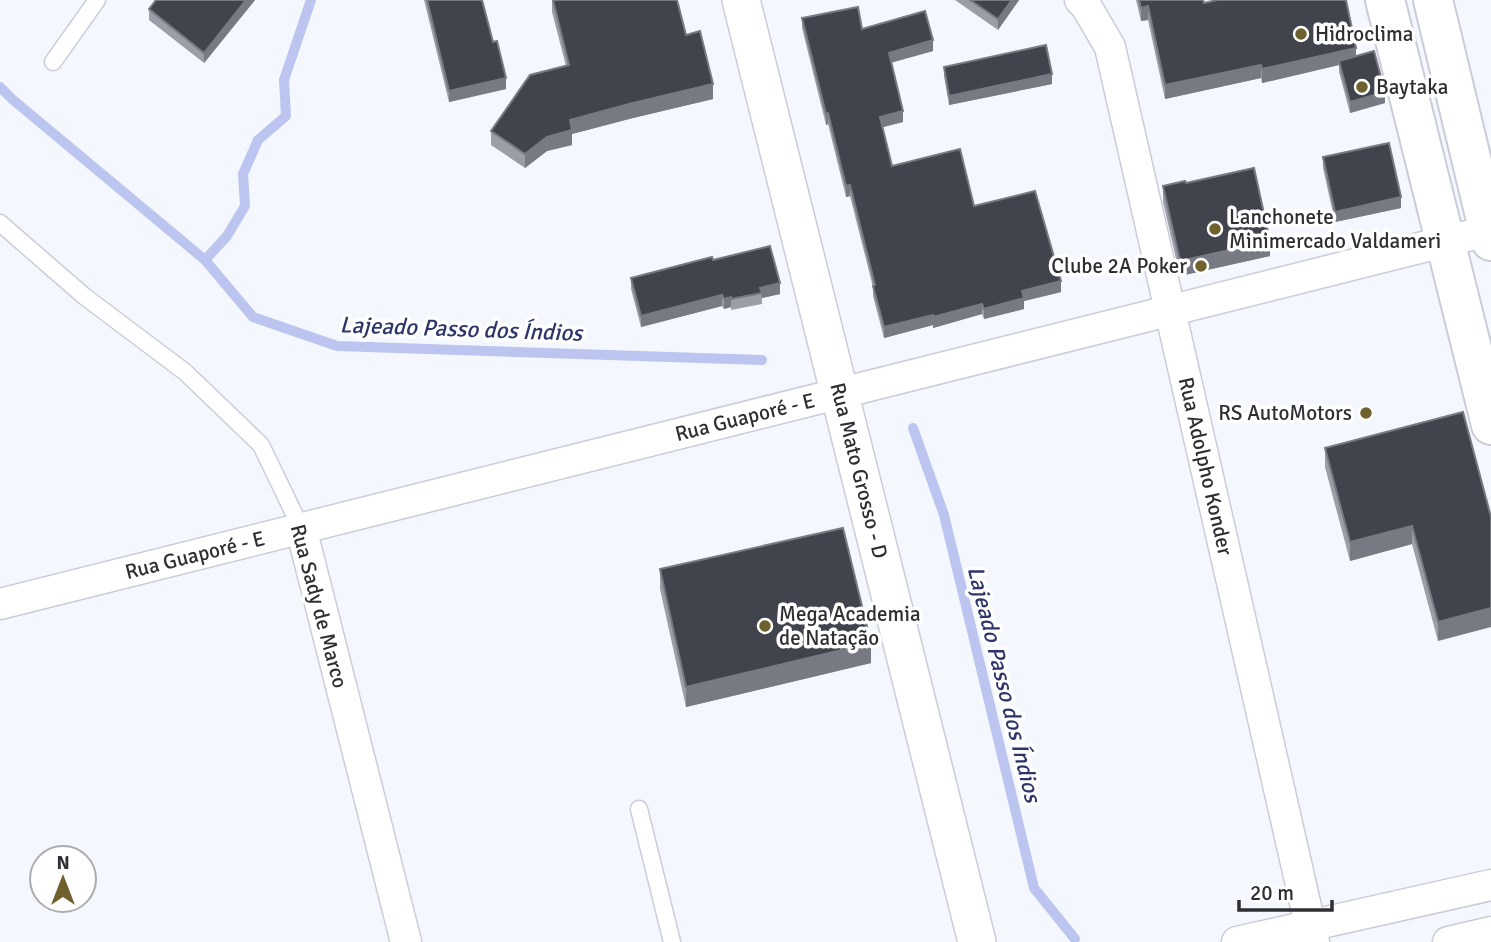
<svg xmlns="http://www.w3.org/2000/svg" width="1491" height="942" font-family="Signika,sans-serif">
	<rect width="100%" height="100%" fill="#f5f7fe"/>
	<g fill="none" stroke-linecap="round" stroke-linejoin="round">
		<g stroke="#bbc5f0" stroke-width="10">
			<polyline points="0,87 12,99 205,260 253,317 337,346 762,360"/>
			<polyline points="205,260 227,236 245,206 243,174 258,140 286,116 284,80 311,0"/>
			<polyline points="913,428 944,515 1034,888 1075,939"/>
		</g>
		<defs>
			<g id="service">
				<polyline points="53,62 97,0"/>
				<polyline points="0,223 84,296 185,372 261,445 301,528"/>
				<polyline points="639,809 672,942"/>
			</g>
			<g id="minor">
				<path id="s1" d="M1080 0 1086 6 1110 47 1314 942"/>
				<polyline points="301,528 406,942"/>
				<path id="s2" d="M0 604 1491 230"/>
				<polyline points="1237,942 1491,885"/>
				<polyline points="1448,942 1491,932"/>
			</g>
			<g id="tertiary">
				<path id="s3" d="M741 0 977 942"/>
			</g>
			<g id="primary">
				<polyline points="1385,0 1491,425"/>
				<polyline points="1433,0 1491,241"/>
			</g>
		</defs>
		<use href="#service" stroke="#cacdd9" stroke-width="19"/>
		<use href="#minor" stroke="#cacdd9" stroke-width="33"/>
		<use href="#tertiary" stroke="#cacdd9" stroke-width="40"/>
		<use href="#primary" stroke="#cacdd9" stroke-width="42"/>
		<use href="#service" stroke="#fff" stroke-width="16"/>
		<use href="#minor" stroke="#fff" stroke-width="30"/>
		<use href="#tertiary" stroke="#fff" stroke-width="37"/>
		<use href="#primary" stroke="#fff" stroke-width="38"/>
	</g>
	<g fill="#9b9ea6">
		<polygon points="156,0 255,0 204,63 149,20 149,9"/>
		<polygon points="424,0 482,0 506,89 449,102"/>
		<polygon points="552,0 677,0 686,35 713,99 633,118 572,134 572,145 547,151 525,168 491,145 491,131 566,66 552,12"/>
		<polygon points="955,0 1019,0 998,30"/>
		<polygon points="1136,0 1203,0 1204,3 1356,56 1385,103 1350,113 1339,72 1339,65 1262,83 1261,78 1165,99 1148,20 1141,21"/>
		<polygon points="802,18 862,29 933,51 891,63 903,122 882,127 892,166 974,206 1061,292 1024,301 1024,309 984,319 982,314 933,328 933,325 884,338 873,296 873,287 850,196 846,197 828,124 826,125 802,28"/>
		<polygon points="944,67 1052,84 949,105 944,76"/>
		<polygon points="1323,157 1401,208 1335,222 1323,168"/>
		<polygon points="1186,183 1270,256 1180,276 1163,202 1163,186"/>
		<polygon points="713,260 780,294 762,298 762,304 731,310 731,307 724,309 722,306 641,327 631,289 631,278"/>
		<polygon points="1463,412 1438,641 1412,544 1350,561 1325,467 1325,448"/>
		<polygon points="660,569 871,663 686,707 660,589"/>
	</g>
	<g fill="#777a82">
		<polygon points="246,0 255,0 204,63 204,53"/>
		<polygon points="1012,0 1019,0 998,30 998,19"/>
		<polygon points="1148,6 1148,20 1141,21 1141,8"/>
		<polygon points="933,40 933,51 889,63 889,53"/>
		<polygon points="1356,48 1356,61 1339,61 1339,65 1262,83 1262,69"/>
		<polygon points="1261,65 1261,78 1165,99 1165,85"/>
		<polygon points="1052,74 1052,84 949,105 949,96"/>
		<polygon points="506,78 506,89 449,102 449,91"/>
		<polygon points="713,84 713,99 633,118 572,134 572,145 547,151 525,168 525,154 570,120 633,103"/>
		<polygon points="1385,92 1385,103 1350,113 1350,102"/>
		<polygon points="903,111 903,122 880,128 880,117"/>
		<polygon points="828,113 828,124 826,125 826,114"/>
		<polygon points="850,185 850,196 846,197 846,186"/>
		<polygon points="1401,197 1401,208 1335,222 1335,212"/>
		<polygon points="1270,241 1270,256 1180,276 1180,261"/>
		<polygon points="1061,281 1061,292 1024,301 1024,309 984,319 984,309 1022,291"/>
		<polygon points="780,283 780,294 762,298 760,288"/>
		<polygon points="722,295 722,306 641,327 641,316"/>
		<polygon points="731,297 731,307 724,309 724,299"/>
		<polygon points="982,304 982,314 933,328 933,317"/>
		<polygon points="933,315 933,325 884,338 884,327"/>
		<polygon points="1412,526 1412,544 1350,561 1350,542"/>
		<polygon points="1491,608 1491,627 1438,641 1438,622"/>
		<polygon points="871,643 871,663 686,707 686,687"/>
	</g>
	<g fill="#41444d" stroke="#777a82" stroke-width="2">
		<polygon points="156,0 246,0 204,53 149,9"/>
		<polygon points="427,0 482,0 493,42 497,41 506,78 449,91"/>
		<polygon points="553,0 677,0 686,35 700,31 713,84 633,103 570,120 572,130 547,137 525,154 491,131 530,75 569,65"/>
		<polygon points="970,0 1012,0 998,19"/>
		<polygon points="1139,0 1203,0 1204,3 1217,0 1346,0 1356,48 1262,69 1261,65 1165,85 1148,6 1141,8"/>
		<polygon points="858,7 862,29 925,11 933,40 889,53 903,111 880,117 892,166 960,149 974,206 1035,191 1061,281 1022,291 1024,298 984,309 982,304 933,317 933,315 884,327 873,286 875,285 850,185 846,186 828,113 826,114 802,18"/>
		<polygon points="1046,45 1052,74 949,96 944,67"/>
		<polygon points="1374,51 1385,92 1350,102 1339,61"/>
		<polygon points="1389,143 1401,197 1335,212 1323,157"/>
		<polygon points="1254,168 1270,241 1180,261 1163,186 1185,181 1186,183"/>
		<polygon points="770,246 780,283 760,288 762,293 731,299 731,297 724,299 722,295 641,316 631,278 712,257 713,260"/>
		<polygon points="1463,412 1491,517 1491,608 1438,622 1412,526 1350,542 1325,448"/>
		<polygon points="843,528 871,643 686,687 660,569"/>
	</g>
	<g fill="#6f612e" stroke="#fff" stroke-width="2.5">
		<circle cx="1301" cy="34" r="7"/>
		<circle cx="1362" cy="87" r="7"/>
		<circle cx="1215" cy="229" r="7"/>
		<circle cx="1201" cy="266" r="7"/>
		<circle cx="1366" cy="413" r="7"/>
		<circle cx="765" cy="626" r="7"/>
	</g>
	<g text-anchor="middle" dominant-baseline="central" stroke-width="7" stroke-linejoin="round" paint-order="stroke">
		<g font-size="21" fill="#2e2f33" stroke="#fff" text-anchor="start">
			<text x="1315" y="34">Hidroclima</text>
			<text x="1376" y="87">Baytaka</text>
			<text x="1229" y="217">Lanchonete<tspan x="1229" dy="24">Minimercado Valdameri</tspan></text>
			<text x="1187" y="266" text-anchor="end">Clube 2A Poker</text>
			<text x="1352" y="413" text-anchor="end">RS AutoMotors</text>
			<text x="779" y="614">Mega Academia<tspan x="779" dy="24">de Natação</tspan></text>
		</g>
		<g font-size="21" fill="#2e2f33" stroke="#fff">
			<text stroke="none"><textPath href="#s2" startOffset="768">Rua Guaporé - E</textPath></text>
			<text stroke="none"><textPath href="#s1" startOffset="486">Rua Adolpho Konder</textPath></text>
			<text stroke="none"><textPath href="#s3" startOffset="485">Rua Mato Grosso - D</textPath></text>
			<text stroke="none"><textPath href="#s2" startOffset="201">Rua Guaporé - E</textPath></text>
			<text transform="translate(319 606) rotate(75)">Rua Sady de Marco</text>
		</g>
		<g font-size="23" font-style="italic" fill="#2d3569" stroke="#fff">
			<text transform="translate(461 329) rotate(2)">Lajeado Passo dos Índios</text>
			<text transform="translate(1004 684) rotate(76)">Lajeado Passo dos Índios</text>
		</g>
	</g>
	<g transform="translate(63 879)"><circle r="33" fill="#ffffff" stroke="#abacad" stroke-width="2"/>
	<path d="M0-5L12 26L0 18L-12 26Z" fill="#6f612e"/>
	<text y="-10" font-size="19" font-weight="bold" text-anchor="middle" fill="#2e2f33">N</text>
	</g>
	<path d="M1239 900v10h93v-10" fill="none" stroke="#2e2f33" stroke-width="3.5"/>
	<text x="1250" y="900" font-size="21" fill="#2e2f33" stroke="#ffffff" stroke-width="5" paint-order="stroke">20 m</text>
</svg>
